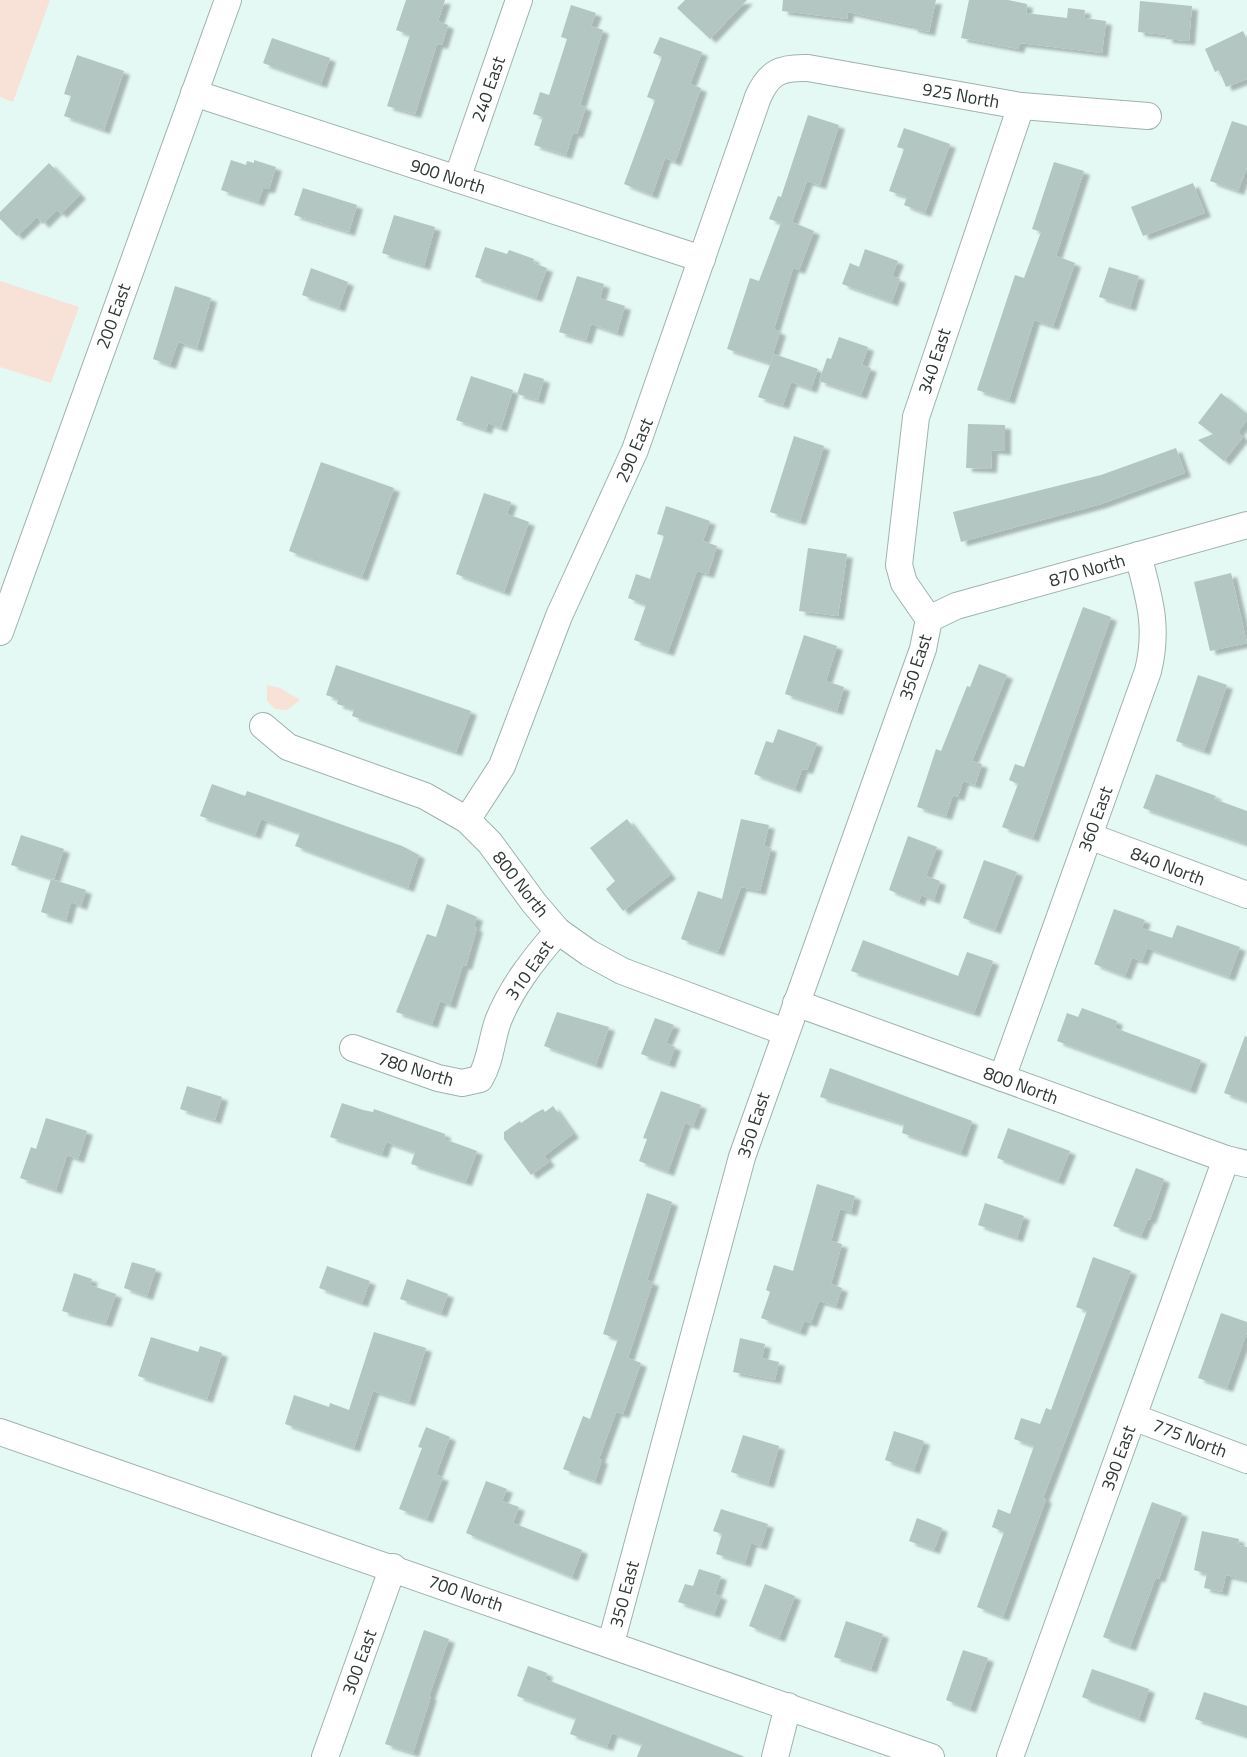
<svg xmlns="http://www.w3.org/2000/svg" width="1247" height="1757" font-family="'Titillium Web',sans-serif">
	<defs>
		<filter id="shadow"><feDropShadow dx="6" dy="4" stdDeviation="1.5" flood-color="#0004"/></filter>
	</defs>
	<rect width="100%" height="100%" fill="#e5f9f4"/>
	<g fill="#f8e1d6">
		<polygon points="0,0 50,0 13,102 0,97"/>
		<polygon points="0,281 79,307 51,383 0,367"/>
		<polygon points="267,685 280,688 300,700 287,710 275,709 267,701"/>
	</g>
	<g fill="#b3c6c1" filter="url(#shadow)">
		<polygon points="406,0 445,0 438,21 448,25 442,45 437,44 415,114 387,106 410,35 396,30"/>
		<polygon points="685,0 747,0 710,39 677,8"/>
		<polygon points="783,0 936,0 929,32 912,28 912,26 848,12 847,19 782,11"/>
		<polygon points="969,0 1008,0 1027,4 1026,13 1067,18 1068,8 1085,10 1084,18 1106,21 1102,53 1020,43 1018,49 961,38"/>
		<polygon points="1140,1 1192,6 1189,41 1166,39 1167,35 1138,32"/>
		<polygon points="571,5 596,13 591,26 603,30 580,105 586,107 577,134 573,133 566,155 534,145 543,117 533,114 540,92 549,95 567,39 561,37"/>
		<polygon points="1243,31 1247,40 1247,79 1226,87 1219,70 1215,72 1205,49"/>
		<polygon points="660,37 702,52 690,84 701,88 675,162 665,158 652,195 624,184 655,100 647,97 662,57 653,53"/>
		<polygon points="272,38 330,58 321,84 263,63"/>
		<polygon points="77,55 124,71 104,130 64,116 71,96 64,94"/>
		<polygon points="808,115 839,125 820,185 807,181 792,222 814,231 799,270 793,268 774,329 780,332 770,363 727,349 750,278 759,281 781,223 769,219 778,196 781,197"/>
		<polygon points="1232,121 1247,126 1247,167 1238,191 1210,181"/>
		<polygon points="904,128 950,144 925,213 904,205 907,197 889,191 904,149 897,147"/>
		<polygon points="231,160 246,165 247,161 254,163 254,160 276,167 269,189 263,189 258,202 221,190"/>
		<polygon points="1054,162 1084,171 1056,256 1075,263 1053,326 1034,320 1009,400 977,390 1015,275 1024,278 1041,232 1032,229"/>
		<polygon points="49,163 80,195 61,214 57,210 43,224 37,217 17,236 0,219 0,212"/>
		<polygon points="1193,183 1205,213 1143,236 1131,207"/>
		<polygon points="303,188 357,205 349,232 294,215"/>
		<polygon points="394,215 435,227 424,266 382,253"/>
		<polygon points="485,247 507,254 509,250 534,259 533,263 547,268 536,298 475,277"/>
		<polygon points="865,249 898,261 892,276 900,279 892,302 842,284 850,263 859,267"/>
		<polygon points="1109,267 1139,276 1130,307 1099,297"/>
		<polygon points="311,268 348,282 339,308 302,295"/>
		<polygon points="577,276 604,284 600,298 625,306 617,333 591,324 586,340 559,332"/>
		<polygon points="175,286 211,298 197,348 178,342 170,365 153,359"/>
		<polygon points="839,337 868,347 862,365 871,368 861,395 819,381 827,358 831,359"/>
		<polygon points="774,354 818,369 811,389 791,382 783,405 758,397"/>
		<polygon points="524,373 544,379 538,400 517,394"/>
		<polygon points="471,376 513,390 501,428 488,423 486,430 456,420"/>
		<polygon points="1221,393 1247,414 1247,420 1238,432 1243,437 1224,461 1198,440 1213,434 1198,423"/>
		<polygon points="968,424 1005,425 1005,451 992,450 991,469 966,468"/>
		<polygon points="794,436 824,446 800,521 770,512"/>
		<polygon points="1176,448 1185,473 1101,504 961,542 953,512 1101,475"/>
		<polygon points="321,462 394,488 362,577 289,551"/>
		<polygon points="484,493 511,502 507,514 529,522 504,592 456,574"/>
		<polygon points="666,506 710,521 703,541 717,546 708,574 697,571 668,652 634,640 646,605 628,598 636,574 650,579 664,536 657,534"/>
		<polygon points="808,548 847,554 838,616 799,611"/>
		<polygon points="1231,573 1247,643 1210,651 1194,582"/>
		<polygon points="1083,607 1111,617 1033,838 1002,827 1018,784 1009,780 1015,764 1024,767"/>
		<polygon points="804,635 837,646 826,681 844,687 837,711 785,694"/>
		<polygon points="979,664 1007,675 972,761 982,764 975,785 963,781 958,797 953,795 946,816 917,807 936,749 941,751 967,686 970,687"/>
		<polygon points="336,665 471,711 456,752 352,716 354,709 337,704 338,699 326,695"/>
		<polygon points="1198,675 1227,685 1204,751 1176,741"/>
		<polygon points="778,729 817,743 807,770 802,769 795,789 754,774 766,741 773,743"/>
		<polygon points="1156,774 1216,796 1214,799 1247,811 1247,844 1143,808"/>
		<polygon points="212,784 245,796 247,791 402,846 419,855 408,888 295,846 300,833 261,819 255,835 200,816"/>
		<polygon points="627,819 670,875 623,911 606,889 615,881 590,848"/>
		<polygon points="741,819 769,825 764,846 771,848 760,891 741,887 718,952 681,939 698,891 722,899"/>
		<polygon points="21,835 64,849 54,879 11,865"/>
		<polygon points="908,836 937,847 926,876 940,881 934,900 921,895 919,902 889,890"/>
		<polygon points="984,860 1017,872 995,930 963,918"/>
		<polygon points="51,879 86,890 81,906 71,902 66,920 41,912"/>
		<polygon points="447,904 477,917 474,927 477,928 466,966 463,965 450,1005 440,1001 432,1024 396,1012 427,934 436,937"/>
		<polygon points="1114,909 1145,920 1142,928 1172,938 1177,925 1240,947 1229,977 1147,948 1142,961 1132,958 1125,976 1094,964"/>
		<polygon points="863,940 958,976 967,952 993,961 974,1013 851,971"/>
		<polygon points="1082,1008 1117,1021 1115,1028 1201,1060 1190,1090 1057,1041 1067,1013 1078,1017"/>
		<polygon points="557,1012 609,1027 596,1065 544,1046"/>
		<polygon points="655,1018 674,1025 666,1043 675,1047 669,1064 641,1054"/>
		<polygon points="1245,1036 1247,1037 1247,1101 1224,1093"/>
		<polygon points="830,1068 972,1121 961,1153 902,1133 904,1124 820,1097"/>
		<polygon points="187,1086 222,1097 215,1120 180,1109"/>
		<polygon points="661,1091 701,1105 693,1126 685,1123 668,1172 639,1161 647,1139 643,1138"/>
		<polygon points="342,1103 363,1110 373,1112 374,1109 445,1134 444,1139 477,1151 466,1182 411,1164 415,1152 386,1142 382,1154 330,1137"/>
		<polygon points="553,1106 573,1134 544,1156 549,1162 531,1175 504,1139 504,1132 520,1121 521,1123 534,1114 543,1109 545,1112"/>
		<polygon points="46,1118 87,1131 78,1159 67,1155 56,1190 20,1178 31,1147 36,1149"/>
		<polygon points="1008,1128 1070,1151 1058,1181 997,1158"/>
		<polygon points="1136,1168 1164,1179 1150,1220 1148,1219 1141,1236 1113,1226"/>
		<polygon points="817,1184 855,1196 851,1212 840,1209 831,1241 842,1244 831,1284 842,1288 836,1306 819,1301 811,1323 804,1321 800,1332 761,1318 770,1292 766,1290 774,1265 793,1271"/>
		<polygon points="647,1193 672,1202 647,1280 653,1282 628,1358 641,1363 623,1414 616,1412 599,1459 602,1460 595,1481 563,1469 583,1416 590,1419 618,1339 603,1334"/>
		<polygon points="985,1203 1024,1216 1017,1238 978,1225"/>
		<polygon points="1093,1257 1131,1271 1043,1498 1046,1499 1003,1617 977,1607 1004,1532 992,1527 998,1509 1010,1514 1034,1446 1014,1439 1021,1418 1040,1424 1046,1408 1051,1410 1087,1311 1076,1307"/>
		<polygon points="132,1262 156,1269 147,1296 124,1288"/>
		<polygon points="327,1266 370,1281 362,1303 319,1288"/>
		<polygon points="74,1273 92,1279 90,1285 116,1294 106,1323 62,1311"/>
		<polygon points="407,1279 448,1294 441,1313 400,1299"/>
		<polygon points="1221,1313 1247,1322 1247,1332 1227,1388 1198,1378"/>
		<polygon points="374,1332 426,1348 409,1402 373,1391 354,1448 285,1424 294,1395 329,1407 330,1403 349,1410"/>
		<polygon points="151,1337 198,1352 200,1346 222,1353 207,1399 138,1376"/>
		<polygon points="740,1338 765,1344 762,1358 779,1362 775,1380 733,1372"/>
		<polygon points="426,1427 450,1437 436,1475 443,1477 427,1519 399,1509 422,1448 418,1447"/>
		<polygon points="894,1431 924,1441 914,1470 885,1460"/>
		<polygon points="743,1435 779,1446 768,1484 731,1472"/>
		<polygon points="486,1481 507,1489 502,1501 519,1507 513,1523 582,1550 572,1577 466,1533"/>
		<polygon points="1152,1502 1182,1513 1159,1579 1156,1577 1130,1647 1103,1637"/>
		<polygon points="721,1509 768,1524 761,1546 751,1543 745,1563 716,1554 722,1534 713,1531"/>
		<polygon points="917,1518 942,1528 934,1550 909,1541"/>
		<polygon points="1202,1531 1239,1539 1238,1545 1247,1547 1247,1580 1226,1575 1222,1592 1204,1588 1207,1574 1194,1570"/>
		<polygon points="699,1569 721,1576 715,1594 721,1596 714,1614 678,1602 685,1584 693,1586"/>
		<polygon points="765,1584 795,1596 779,1638 749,1626"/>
		<polygon points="846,1621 883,1634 871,1669 834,1657"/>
		<polygon points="424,1630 449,1639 429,1696 431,1696 413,1753 385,1744"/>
		<polygon points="963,1650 988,1658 970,1709 946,1700"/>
		<polygon points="528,1666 547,1673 545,1679 745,1757 637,1757 642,1744 612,1733 607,1747 570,1734 576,1718 517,1696"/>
		<polygon points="1092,1669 1149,1689 1139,1719 1082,1697"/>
		<polygon points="1204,1692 1247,1706 1247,1736 1195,1719"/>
	</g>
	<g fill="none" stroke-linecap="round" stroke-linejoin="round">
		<defs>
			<g id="minor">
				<polyline points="194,93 702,259"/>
				<polyline points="457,179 519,0"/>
				<polyline points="929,619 904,583 899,565 916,417 1021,106"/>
				<polyline points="929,619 956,606 1247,525"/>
				<polyline points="0,632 228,0"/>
				<polyline points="263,726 288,747 425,796 467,820 490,843 534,903 558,931 589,953 622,971 785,1032"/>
				<path d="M467 820 502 766 559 616 635 450 758 97C769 72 781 67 808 68L1021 106 1148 116"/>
				<polyline points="1089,836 1247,895"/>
				<polyline points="796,1003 1226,1159 1247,1164"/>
				<path d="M353 1048 438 1078 462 1083 480 1079C491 1060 491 1041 498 1021 512 986 534 959 558 931"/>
				<path d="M1002 1078 1148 671C1159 627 1149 597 1138 555"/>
				<polyline points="1133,1417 1247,1460"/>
				<polyline points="0,1432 931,1757"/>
				<polyline points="611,1643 742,1157 923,649 929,619"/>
				<polyline points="325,1757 393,1567"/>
				<polyline points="775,1757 788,1706"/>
				<polyline points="1010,1757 1226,1159"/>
			</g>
		</defs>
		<use href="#minor" stroke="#9fb2ad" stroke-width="28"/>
		<use href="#minor" stroke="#fff" stroke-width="26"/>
	</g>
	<g text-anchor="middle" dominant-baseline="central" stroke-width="4.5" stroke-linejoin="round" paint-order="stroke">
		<g font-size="18" fill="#2f3735" stroke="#fff">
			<text transform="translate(488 89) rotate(-71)">240 East</text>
			<text transform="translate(961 95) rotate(10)">925 North</text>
			<text transform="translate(448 176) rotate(18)">900 North</text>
			<text transform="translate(113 316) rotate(-70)">200 East</text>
			<text transform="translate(934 361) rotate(-72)">340 East</text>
			<text transform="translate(634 450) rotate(-67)">290 East</text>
			<text transform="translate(1087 570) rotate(-16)">870 North</text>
			<text transform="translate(915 667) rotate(-72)">350 East</text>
			<text transform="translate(1095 819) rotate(-70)">360 East</text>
			<text transform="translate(1168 866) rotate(21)">840 North</text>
			<text transform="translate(521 884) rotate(52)">800 North</text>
			<text transform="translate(529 970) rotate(-55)">310 East</text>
			<text transform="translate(416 1069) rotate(17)">780 North</text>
			<text transform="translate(1021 1085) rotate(20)">800 North</text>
			<text transform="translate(753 1125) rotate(-72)">350 East</text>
			<text transform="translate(1190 1438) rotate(21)">775 North</text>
			<text transform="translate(1118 1458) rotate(-70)">390 East</text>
			<text transform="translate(466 1593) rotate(19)">700 North</text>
			<text transform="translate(624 1594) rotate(-75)">350 East</text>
			<text transform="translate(359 1662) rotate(-70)">300 East</text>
		</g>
	</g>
</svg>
